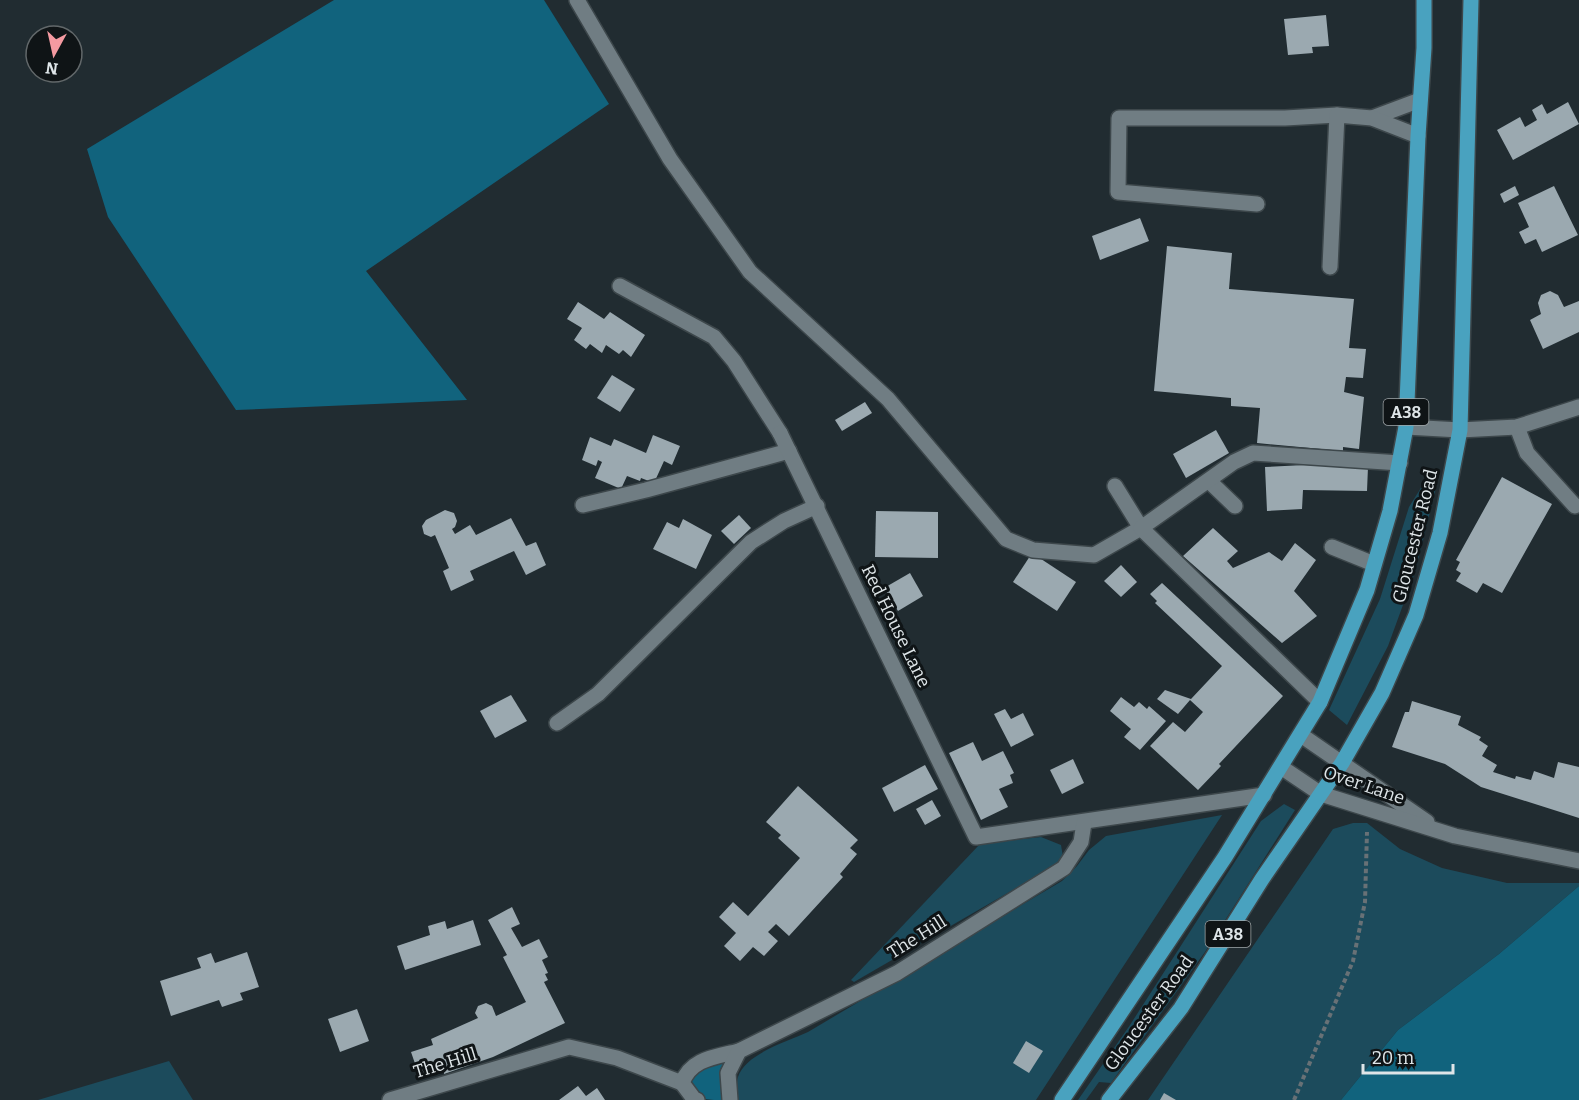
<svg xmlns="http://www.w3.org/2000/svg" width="1579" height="1100" font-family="Bitter,serif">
	<rect width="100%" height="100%" fill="#212c31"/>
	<g fill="#1c4b5c">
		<polygon points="1424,483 1436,488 1415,572 1388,646 1347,725 1329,710 1380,599 1409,507"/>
		<polygon points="1284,804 1295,810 1205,952 1111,1083 1099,1082 1086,1100 1078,1100 1130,1025 1261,821"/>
		<path d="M1222 815 1036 1100H737C737 1093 736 1083 738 1077 745 1054 788 1041 808 1032L1062 881 1077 866 1089 850 1106 836Z"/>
		<polygon points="1353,823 1367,823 1400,849 1442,868 1507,883 1579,883 1579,886 1499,954 1398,1030 1341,1100 1148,1100 1333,829"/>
		<polygon points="1041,837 1061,845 1063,857 1051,868 854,982 851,980 980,844"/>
		<polygon points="169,1061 193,1100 38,1100"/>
	</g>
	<g fill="#11637d">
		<polygon points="334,0 544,0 609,104 366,271 467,400 236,410 108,217 87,149"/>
		<polygon points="1579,886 1579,1100 1341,1100 1398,1030 1499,954"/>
		<path d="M726 1060 724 1100C703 1100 700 1100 686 1084L700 1066Z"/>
	</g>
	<g fill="#9ba9b0">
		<polygon points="1326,15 1329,46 1312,47 1313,53 1288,55 1284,19"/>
		<polygon points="1568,102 1579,124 1513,160 1497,130 1520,117 1525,127 1537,120 1532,110 1542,104 1547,114"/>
		<polygon points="1515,186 1519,195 1504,203 1500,194"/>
		<polygon points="1554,186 1578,235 1542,252 1536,239 1525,244 1519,232 1529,227 1518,203"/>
		<polygon points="1140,218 1149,241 1100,260 1092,236"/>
		<polygon points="1167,246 1232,253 1229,289 1354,299 1349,348 1366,349 1363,378 1346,377 1344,392 1364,397 1359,449 1343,447 1343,451 1257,443 1260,408 1231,406 1231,398 1154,391"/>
		<polygon points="1550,291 1558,295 1564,307 1579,301 1579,332 1543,349 1530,320 1541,314 1538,303 1541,295"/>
		<polygon points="578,302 604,319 610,312 645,335 631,357 623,350 619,354 606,345 602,353 590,344 586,349 574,340 582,328 567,319"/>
		<polygon points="612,375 635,389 620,412 597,398"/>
		<polygon points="865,402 872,413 842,431 835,420"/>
		<polygon points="1216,430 1229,453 1186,478 1173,454"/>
		<polygon points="653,435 680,446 672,465 664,461 654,483 641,478 640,481 627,476 621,489 595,478 602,462 598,460 596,466 582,460 590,437 611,446 614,439 646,453"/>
		<polygon points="1304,465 1368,467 1367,491 1303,490 1302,509 1267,511 1265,467"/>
		<polygon points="1502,477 1552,504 1502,593 1483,583 1477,593 1456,581 1461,573 1456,570 1460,562 1456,560"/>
		<polygon points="445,510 454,513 457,521 455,527 452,529 455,534 470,525 476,535 511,518 526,546 536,542 546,565 526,575 514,551 470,571 474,580 451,591 443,571 449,568 435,535 431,537 424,534 422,526 426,520"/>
		<polygon points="876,511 938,512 938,558 875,557"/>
		<polygon points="739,515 751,528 734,544 721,531"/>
		<polygon points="683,519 712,535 696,569 653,549 667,522 679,528"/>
		<polygon points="1213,528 1238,551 1227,561 1233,568 1269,552 1282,561 1295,543 1316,560 1294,591 1317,616 1282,643 1183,556"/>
		<polygon points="1032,553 1076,582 1057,611 1013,582"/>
		<polygon points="1121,565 1137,582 1121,597 1104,581"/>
		<polygon points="910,573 923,596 898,611 884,588"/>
		<polygon points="1162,583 1283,696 1219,764 1221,766 1198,790 1150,746 1173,722 1185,732 1203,712 1190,700 1178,714 1157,699 1165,690 1191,699 1222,666 1155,603 1157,601 1150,594"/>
		<polygon points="511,695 527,721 495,738 480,711"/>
		<polygon points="1121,697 1134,707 1139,702 1147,709 1149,706 1166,721 1140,750 1124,737 1131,729 1110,711"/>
		<polygon points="1412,701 1461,716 1458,725 1481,737 1479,740 1488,746 1482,756 1497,765 1493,772 1515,779 1516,776 1531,780 1534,771 1554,778 1558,762 1579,767 1579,818 1481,787 1445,764 1392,747 1405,712 1409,712"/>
		<polygon points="1005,709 1011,719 1023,713 1034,735 1011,747 994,714"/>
		<polygon points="973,742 982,761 1003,751 1014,773 1010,775 1013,783 999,789 1008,807 981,820 949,753"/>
		<polygon points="1073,759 1084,783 1062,794 1050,770"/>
		<polygon points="925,765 938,789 894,812 882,788"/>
		<polygon points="798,786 858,840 850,848 857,854 840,874 843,877 789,936 776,924 768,932 778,941 764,956 753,947 740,961 724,946 736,933 719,917 733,902 748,916 800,858 778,838 781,835 766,822"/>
		<polygon points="932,800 941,816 925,825 916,809"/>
		<polygon points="512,907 520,924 511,928 522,947 539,939 548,957 542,960 548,973 545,974 548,980 544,982 565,1023 493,1057 444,1074 444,1071 420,1078 411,1052 433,1045 431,1039 478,1018 475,1013 478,1006 486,1003 492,1006 496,1016 526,1002 503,957 507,955 488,920"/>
		<polygon points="473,920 481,945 405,970 397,946 430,935 428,926 445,921 447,929"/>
		<polygon points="247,952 259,987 240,993 243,1000 222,1007 219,1000 171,1016 160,981 201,968 197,958 211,953 215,963"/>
		<polygon points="357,1009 369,1041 340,1052 328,1019"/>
		<polygon points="1026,1041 1043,1051 1029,1073 1013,1063"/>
		<polygon points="578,1086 586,1096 597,1088 605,1100 559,1100"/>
		<polygon points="1164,1093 1176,1100 1160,1100"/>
	</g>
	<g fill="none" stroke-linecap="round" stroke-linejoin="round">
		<defs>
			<g id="service">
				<polyline points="577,0 670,159 750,272 888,399 1006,539 1033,550 1094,555 1141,528 1115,486"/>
				<polyline points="1372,118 1420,100"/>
				<polyline points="1257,204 1118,192 1119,118 1285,118 1337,115"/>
				<polyline points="1330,267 1337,115 1372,118 1418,136"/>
				<polyline points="620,286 714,337 734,361 780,433"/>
				<polyline points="1517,427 1527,453 1575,506"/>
				<polyline points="1209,481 1235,506"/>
				<polyline points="583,505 646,490 789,451"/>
				<polyline points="1332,547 1374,564"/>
				<polyline points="1320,702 1141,528 1234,462 1253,453 1400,463"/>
				<polyline points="557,723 598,694 751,542 784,521 817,506"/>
				<polyline points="390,1100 569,1047 617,1058 682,1083"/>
			</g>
			<g id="minor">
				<polyline points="1406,427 1460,430 1517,427 1579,407"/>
				<polyline points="780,433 976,837 1264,795"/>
				<path d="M697 1100 694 1099 682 1083C691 1058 716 1057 739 1051"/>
				<polyline points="730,1100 728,1073 739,1051 897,973 1064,868 1081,842 1084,823"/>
			</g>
			<g id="tertiary">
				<polyline points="1301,735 1427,822"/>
				<polyline points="1281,767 1321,794 1455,836 1579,861"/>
			</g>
			<g id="primary">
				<polyline points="1062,1100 1225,857 1320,702 1367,590 1390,511 1406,427 1418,136 1424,48 1424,0"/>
				<polyline points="1109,1100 1181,1008 1262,879 1342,763 1382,693 1416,615 1440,533 1460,430 1471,0"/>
			</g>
		</defs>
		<use href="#service" stroke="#3d474b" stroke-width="18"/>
		<use href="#minor" stroke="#3d474b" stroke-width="18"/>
		<use href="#tertiary" stroke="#3d474b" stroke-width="18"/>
		<use href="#primary" stroke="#3d474b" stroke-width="18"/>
		<polyline stroke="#687176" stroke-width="4" stroke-dasharray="4.5 3" stroke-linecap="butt" points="1294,1100 1353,961 1365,902 1367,832"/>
		<use href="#service" stroke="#707d83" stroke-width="15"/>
		<use href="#minor" stroke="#707d83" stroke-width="15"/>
		<use href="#tertiary" stroke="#707d83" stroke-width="15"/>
		<use href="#primary" stroke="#49a2bf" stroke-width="15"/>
	</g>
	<g text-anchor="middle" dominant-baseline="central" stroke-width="6" stroke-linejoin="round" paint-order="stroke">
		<g fill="#0f1416" stroke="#a0a6a9" stroke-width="1.5">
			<rect x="1383.5" y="399" width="45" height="26" rx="4.5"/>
			<rect x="1205.5" y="921" width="45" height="26" rx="4.5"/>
		</g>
		<g font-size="16" font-weight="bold" fill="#dee5e8">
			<text x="1406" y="412">A38</text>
			<text x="1228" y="934">A38</text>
		</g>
		<g font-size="18" fill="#dee5e8" stroke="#0f1416">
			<text transform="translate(1415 536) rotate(-76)">Gloucester Road</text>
			<text transform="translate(896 626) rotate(64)">Red House Lane</text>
			<text transform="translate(1364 785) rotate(19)">Over Lane</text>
			<text transform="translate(917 937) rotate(-32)">The Hill</text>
			<text transform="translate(1149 1013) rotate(-54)">Gloucester Road</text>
			<text transform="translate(445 1063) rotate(-17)">The Hill</text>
		</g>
	</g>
	<g transform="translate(54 54) rotate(188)"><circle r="28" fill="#0f1416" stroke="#62686a" stroke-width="1.5"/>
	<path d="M0-4.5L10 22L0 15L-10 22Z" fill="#f49aa1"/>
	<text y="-9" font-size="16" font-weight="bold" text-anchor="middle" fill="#dee5e8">N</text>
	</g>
	<path d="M1363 1064v9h90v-9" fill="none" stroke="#dee5e8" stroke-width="3"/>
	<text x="1372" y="1064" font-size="18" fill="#dee5e8" stroke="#0f1416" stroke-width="4.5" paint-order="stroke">20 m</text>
</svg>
